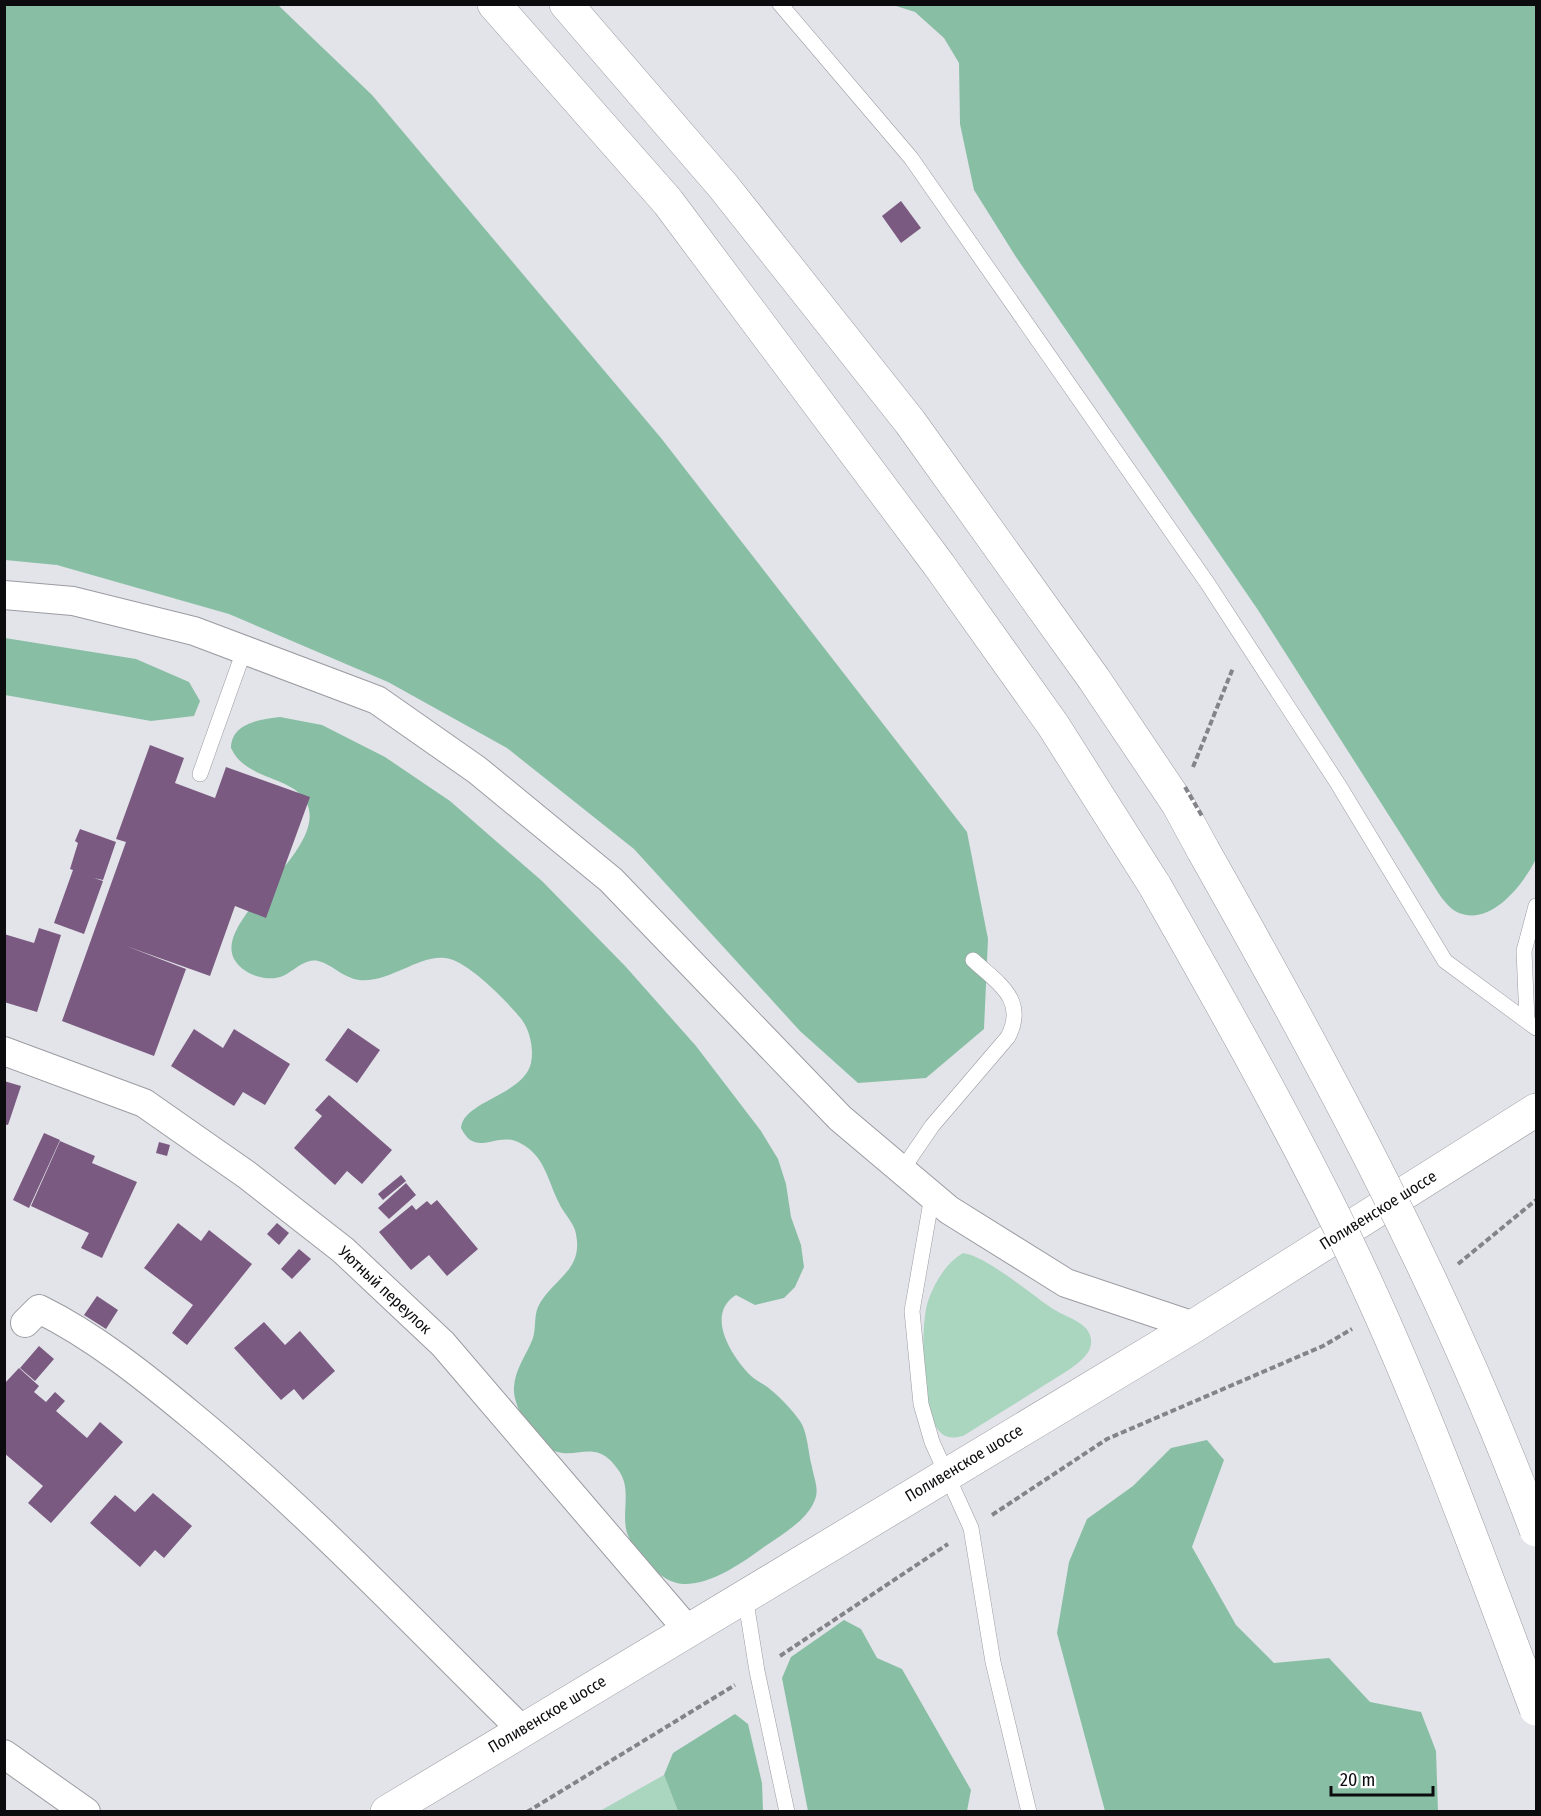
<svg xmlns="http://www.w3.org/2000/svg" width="1541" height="1816" font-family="'Fira Sans Condensed',sans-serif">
	<rect width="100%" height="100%" fill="#e3e3ea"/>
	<g fill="#aad5bf">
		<path d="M963 1253C988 1257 1030 1294 1053 1309 1064 1316 1086 1322 1090 1335 1096 1352 1078 1363 1067 1371L963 1436C955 1438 948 1439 941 1433 921 1416 920 1325 928 1301 935 1282 945 1264 963 1253Z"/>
		<polygon points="664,1775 678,1811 598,1812"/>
	</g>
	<g fill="#88bfa4">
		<polygon points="5,5 278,5 372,95 661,438 967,832 988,939 984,1029 926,1078 858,1083 800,1031 634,849 507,748 388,682 229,614 57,565 5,560"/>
		<path d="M893 5H1536V859C1524 883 1492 926 1459 913 1451 910 1444 901 1439 894L1258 610 1016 257 974 190 960 124 959 63 944 38 915 12Z"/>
		<polygon points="5,638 136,659 189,682 200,701 194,716 151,721 5,695"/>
		<path d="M280 717 322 725 385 757 450 801 542 881 626 967 696 1046 761 1131 778 1159 786 1184 791 1217 801 1245 804 1267 795 1287 784 1298 755 1305 736 1295C705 1314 731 1356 750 1375 756 1381 765 1384 771 1390 781 1398 793 1411 800 1421 808 1433 808 1453 812 1467 814 1479 820 1490 814 1502 805 1522 781 1535 764 1547 742 1563 711 1585 683 1584 661 1583 634 1553 627 1533 621 1512 632 1490 619 1471 596 1437 580 1460 554 1451 535 1444 512 1406 514 1387 515 1369 527 1354 533 1338 536 1328 534 1316 538 1307 552 1278 586 1271 575 1230 572 1221 563 1212 559 1203 547 1179 545 1156 520 1143 497 1130 476 1159 461 1128 463 1101 524 1095 531 1063 534 1049 530 1031 522 1020 509 1003 466 959 445 958 418 955 390 983 359 980 343 978 332 964 318 961 305 958 295 970 285 975 270 983 246 976 236 962 207 923 325 854 308 806 297 775 246 782 231 748 231 723 261 719 280 717Z"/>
		<polygon points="1207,1440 1224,1460 1192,1547 1236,1625 1274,1663 1329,1658 1370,1702 1421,1712 1436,1751 1438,1811 1105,1811 1057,1633 1069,1562 1087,1519 1133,1486 1171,1448"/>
		<polygon points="844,1620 861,1629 877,1658 902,1669 971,1790 967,1811 808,1811 782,1678 791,1657"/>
		<polygon points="735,1714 748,1724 762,1783 763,1811 678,1811 664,1775 673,1753"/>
	</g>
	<g fill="#7a5a80">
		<polygon points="901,201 921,228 901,243 882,216"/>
		<polygon points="150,745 184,758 175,783 215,798 226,767 310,797 266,918 235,906 210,976 126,946 186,969 154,1056 62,1021 126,842 116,839"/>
		<polygon points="80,829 116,842 103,880 94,878 103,881 84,934 54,923 73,870 70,869 78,843 75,841"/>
		<polygon points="39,928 61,935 37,1012 4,1002 4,934 34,943"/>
		<polygon points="348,1028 380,1050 357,1083 325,1060"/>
		<polygon points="194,1029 223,1048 234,1029 290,1064 265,1105 243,1092 234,1106 171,1066"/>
		<polygon points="4,1081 21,1086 8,1125 4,1124"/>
		<polygon points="329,1095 392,1150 362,1184 347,1171 335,1185 294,1148 322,1116 315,1110"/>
		<polygon points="44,1133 60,1140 29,1208 13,1200"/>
		<polygon points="60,1141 95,1156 92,1163 137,1182 102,1258 81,1248 89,1233 31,1206"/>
		<polygon points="159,1142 170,1145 167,1156 156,1153"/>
		<polygon points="401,1175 406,1181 383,1200 378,1194"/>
		<polygon points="406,1183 416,1195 389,1219 378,1208"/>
		<polygon points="437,1200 478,1249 447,1276 429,1255 411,1270 379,1232 412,1205 416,1210 427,1201 431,1205"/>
		<polygon points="178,1223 201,1241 209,1230 252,1264 187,1345 172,1333 193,1305 144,1268"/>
		<polygon points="277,1223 289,1233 279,1245 267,1234"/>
		<polygon points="299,1249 311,1259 292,1279 281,1269"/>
		<polygon points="97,1296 118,1310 106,1329 84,1315"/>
		<polygon points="264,1322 285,1345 300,1331 335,1371 303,1400 294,1389 281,1400 234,1348"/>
		<polygon points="39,1346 54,1359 35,1381 20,1368"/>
		<polygon points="19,1368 39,1386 34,1392 46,1402 55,1392 65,1401 56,1411 87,1438 100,1422 123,1442 51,1523 28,1503 43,1486 4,1453 4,1384"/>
		<polygon points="153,1493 192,1526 164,1558 155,1550 140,1567 90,1523 115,1495 135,1512"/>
	</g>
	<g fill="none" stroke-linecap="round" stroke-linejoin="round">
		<defs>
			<g id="lane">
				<polyline points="780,4 911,158 1208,584 1338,784 1445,961 1536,1028"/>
				<polyline points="200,774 245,648"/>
				<polyline points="1527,1020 1524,951 1536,906"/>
				<path d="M902 1170 932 1126 1008 1037C1027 1000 999 984 973 960"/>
				<polyline points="932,1196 912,1311 921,1404 932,1442 971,1528 993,1662 1029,1812"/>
				<polyline points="745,1596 757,1671 787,1812"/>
			</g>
			<g id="street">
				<polyline points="4,595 73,601 194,631 377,700 477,770 611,880 840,1118 949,1210 1066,1283 1194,1326"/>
				<polyline points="4,1051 144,1103 247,1175 343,1250 443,1344 687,1629"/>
				<path d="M25 1323 39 1309C94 1336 145 1377 192 1416 309 1512 414 1624 522 1730"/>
				<polyline points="4,1754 86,1812"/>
			</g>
			<polyline id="secondary" points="387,1812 1194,1326 1536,1110"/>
			<g id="highway">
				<polyline points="494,4 668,202 939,565 1053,725 1155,886"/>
				<polyline points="566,4 723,186 910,422 1094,679 1178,804 1203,850"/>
			</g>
		</defs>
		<use href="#lane" stroke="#9b9ba2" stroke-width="16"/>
		<use href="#street" stroke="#9b9ba2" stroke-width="30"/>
		<use href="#secondary" stroke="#9b9ba2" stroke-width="34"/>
		<use href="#highway" stroke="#9b9ba2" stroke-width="34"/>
		<g stroke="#838389" stroke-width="4" stroke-dasharray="6 3" stroke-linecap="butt">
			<polyline points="1193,767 1233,668"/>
			<polyline points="1458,1264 1536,1200"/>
			<polyline points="992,1515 1107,1439 1323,1346 1352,1329"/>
			<polyline points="780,1656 948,1544"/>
			<polyline points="527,1812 735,1685"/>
		</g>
		<use href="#lane" stroke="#fff" stroke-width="15"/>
		<use href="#street" stroke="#fff" stroke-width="28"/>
		<use href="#secondary" stroke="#fff" stroke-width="33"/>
		<use href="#highway" stroke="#fff" stroke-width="33"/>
		<defs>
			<g id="highway-bridge">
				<path d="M1203 850C1327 1069 1448 1293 1536 1530"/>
				<path d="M1155 886C1221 1002 1287 1119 1346 1240 1419 1391 1477 1552 1536 1709"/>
			</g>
		</defs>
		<use href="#highway-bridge" stroke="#9b9ba2" stroke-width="34" stroke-linecap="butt"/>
		<polyline stroke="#838389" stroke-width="4" stroke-dasharray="6 3" stroke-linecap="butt" points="1185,787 1202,816"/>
		<use href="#highway-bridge" stroke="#fff" stroke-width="33"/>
	</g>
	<g text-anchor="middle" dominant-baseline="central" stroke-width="5" stroke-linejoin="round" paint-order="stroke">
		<g font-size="16" fill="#0c0c0f" stroke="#fff">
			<text transform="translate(1378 1210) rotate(-32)">Поливенское шоссе</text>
			<text transform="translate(385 1290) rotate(43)">Уютный переулок</text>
			<text transform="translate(964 1463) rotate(-31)">Поливенское шоссе</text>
			<text transform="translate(547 1714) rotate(-31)">Поливенское шоссе</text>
		</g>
	</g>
	<rect width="1541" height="1816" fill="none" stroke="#0c0c0f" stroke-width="12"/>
	<path d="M1331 1786v9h102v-9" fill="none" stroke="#0c0c0f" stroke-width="3"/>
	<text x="1340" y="1786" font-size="18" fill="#0c0c0f" stroke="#ffffff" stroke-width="4.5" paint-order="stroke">20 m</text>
</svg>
